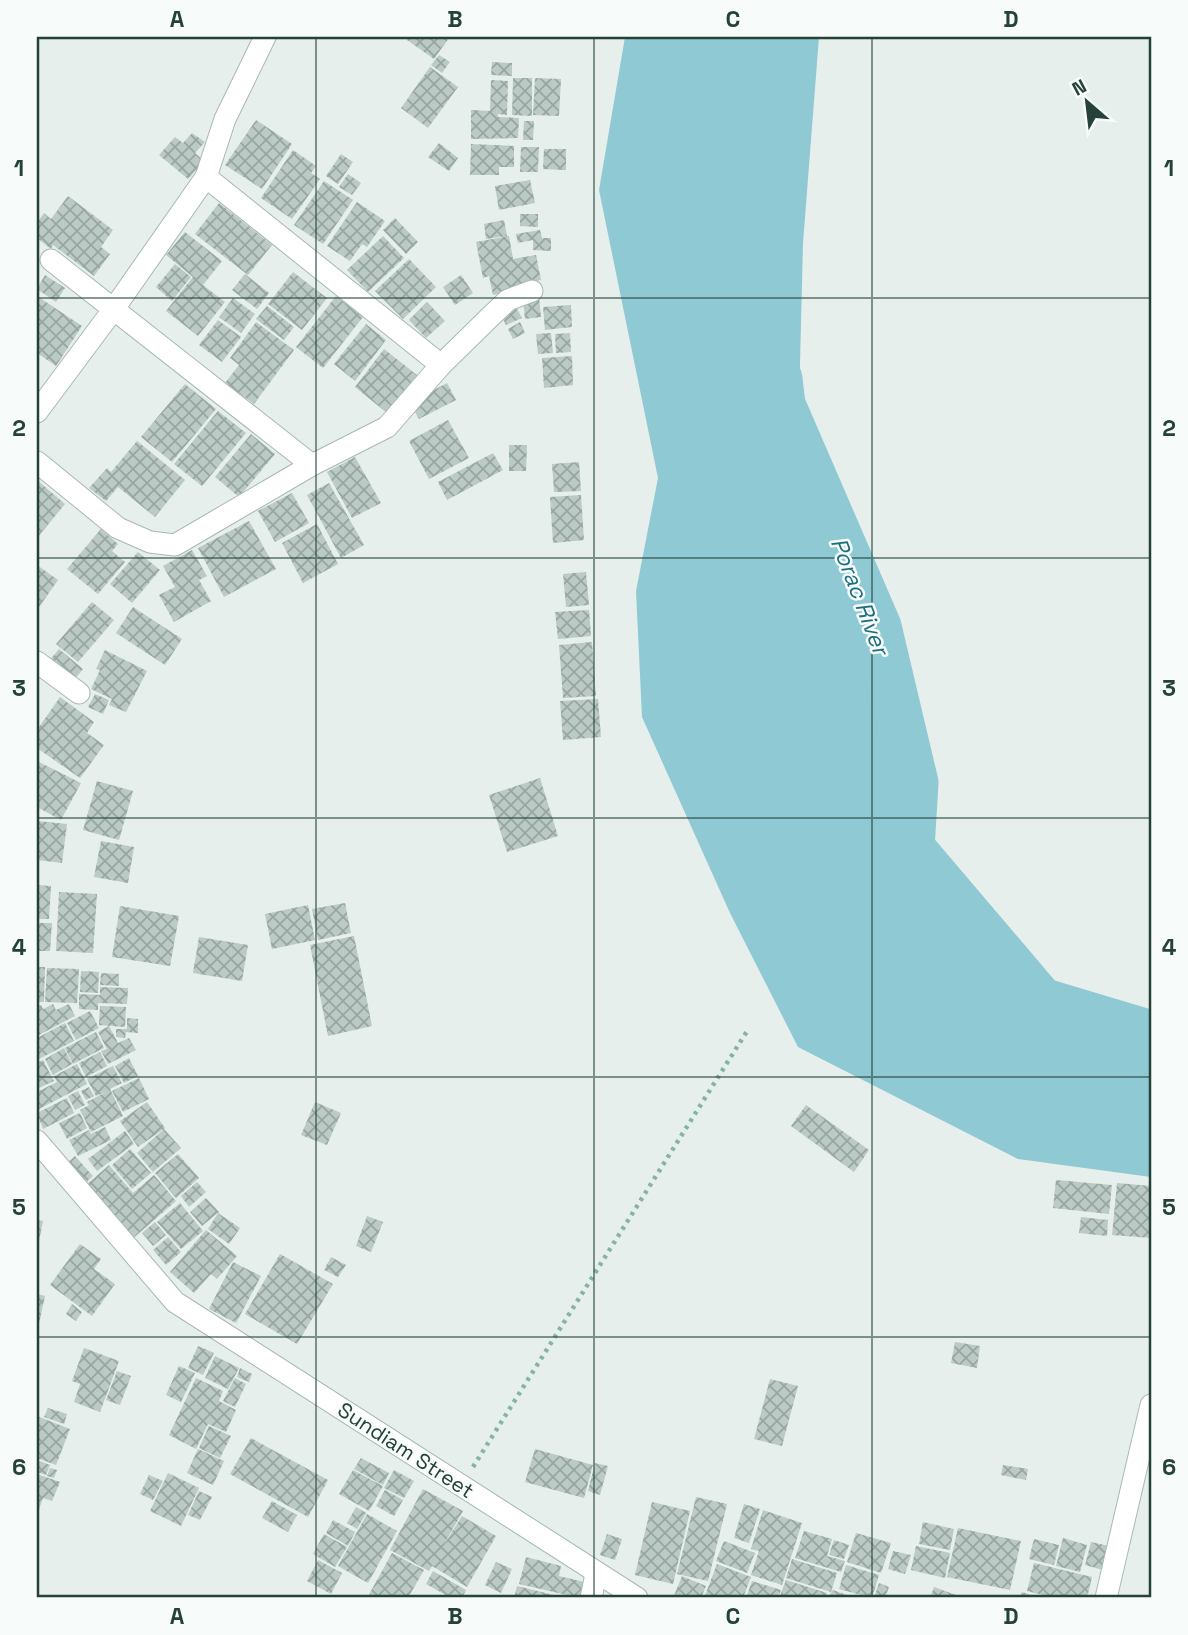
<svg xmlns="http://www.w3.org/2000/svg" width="1188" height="1635" font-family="'Space Grotesk',sans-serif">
	<defs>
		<pattern id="building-cross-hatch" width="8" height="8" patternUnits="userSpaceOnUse" patternTransform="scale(1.75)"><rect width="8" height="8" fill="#bbcac4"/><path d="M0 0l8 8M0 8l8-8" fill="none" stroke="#98a6a0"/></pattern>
	</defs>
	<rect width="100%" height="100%" fill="#e6efeb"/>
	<polygon fill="#8ec9d4" points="625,37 819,37 803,243 798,444 877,627 910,848 984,962 1102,1044 1151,1051 1151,1177 1018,1159 798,1047 730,913 642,717 636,591 658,478 599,190"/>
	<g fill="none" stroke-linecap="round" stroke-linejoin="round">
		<polyline stroke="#8ec9d4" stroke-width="49" points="778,379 781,405 877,627 914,783 910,848 1041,1002 1151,1035"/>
	</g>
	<g fill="url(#building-cross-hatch)">
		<polygon points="409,37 447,37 449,38 434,59 407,40"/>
		<polygon points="439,55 450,62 442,73 431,65"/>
		<polygon points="492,62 512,63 512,76 491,75"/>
		<polygon points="430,67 458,87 428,128 401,108"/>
		<polygon points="513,78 532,78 532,116 512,115"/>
		<polygon points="535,78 561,79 559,116 533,115"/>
		<polygon points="491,80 508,81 507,115 498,114 498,117 519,118 518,138 471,139 471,110 490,111"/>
		<polygon points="256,120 292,144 262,189 225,165"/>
		<polygon points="524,121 534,121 533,140 523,140"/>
		<polygon points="192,133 205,142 195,153 204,161 188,179 159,155 175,137 183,143"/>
		<polygon points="439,143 458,158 449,171 428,157"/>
		<polygon points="471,144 514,146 514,167 499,167 499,175 470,175"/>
		<polygon points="521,147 539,147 538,172 520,172"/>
		<polygon points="544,149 566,149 566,170 543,169"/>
		<polygon points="293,150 316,166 311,173 320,179 292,219 261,198"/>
		<polygon points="341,154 353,162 338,184 326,176"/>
		<polygon points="348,174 361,183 352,195 339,187"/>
		<polygon points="530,180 535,203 499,210 495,186"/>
		<polygon points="324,181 353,200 323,244 294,225"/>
		<polygon points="68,196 113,230 101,247 110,254 94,276 53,245 51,249 37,238 37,223 44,213 51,219"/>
		<polygon points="357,202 385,221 367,247 362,244 350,261 327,246"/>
		<polygon points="219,203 272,245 248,275 195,234"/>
		<polygon points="520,214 538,214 538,227 520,226"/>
		<polygon points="395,218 418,242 406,254 383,230"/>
		<polygon points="504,220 507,236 486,239 484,224"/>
		<polygon points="540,230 542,238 551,238 551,251 533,250 533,240 518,243 516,234"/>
		<polygon points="185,232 222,261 203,285 225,302 198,336 166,311 193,277 166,255"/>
		<polygon points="383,236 404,258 368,292 347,270"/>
		<polygon points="509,236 513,259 536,255 541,280 517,285 518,290 493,295 489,276 483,278 476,242"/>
		<polygon points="409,259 436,287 403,319 375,291"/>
		<polygon points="175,264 191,277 172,301 156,287"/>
		<polygon points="293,272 327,298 302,330 268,304"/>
		<polygon points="245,274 269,293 257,309 232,290"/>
		<polygon points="45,275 65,288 56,302 37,289"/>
		<polygon points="461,275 473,293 455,305 443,287"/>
		<polygon points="37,296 82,326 56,366 37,353"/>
		<polygon points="336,296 363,317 323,368 296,347"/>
		<polygon points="539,297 541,317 525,319 523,299"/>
		<polygon points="233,298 255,314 241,333 219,317"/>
		<polygon points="427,302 445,321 426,338 409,320"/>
		<polygon points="514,303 522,318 506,325 499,311"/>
		<polygon points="571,305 572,327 545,330 543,307"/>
		<polygon points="267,306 294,327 284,340 256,319"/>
		<polygon points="218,320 241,337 222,362 199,345"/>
		<polygon points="256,322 294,350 254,404 225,383 239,365 230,358"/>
		<polygon points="520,322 525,333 513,339 508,329"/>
		<polygon points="366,324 386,340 355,381 334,364"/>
		<polygon points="551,333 553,353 538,354 536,334"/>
		<polygon points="570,333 571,352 556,353 555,334"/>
		<polygon points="384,349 422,379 392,417 355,387"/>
		<polygon points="572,356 573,385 544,388 542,358"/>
		<polygon points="447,383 456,400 419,419 410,403"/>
		<polygon points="185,384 216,409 172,462 141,437"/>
		<polygon points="218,411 246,433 202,486 174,464"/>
		<polygon points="448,420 469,458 429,479 409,441"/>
		<polygon points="251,434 275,454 239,497 215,477"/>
		<polygon points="137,441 185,480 155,517 118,487 106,501 89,488 107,468 111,472"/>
		<polygon points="509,445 527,445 526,471 509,471"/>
		<polygon points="493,453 503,470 447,500 438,482"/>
		<polygon points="355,457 381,503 352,518 327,472"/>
		<polygon points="579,462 581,491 554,492 552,464"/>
		<polygon points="37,480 65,504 37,538"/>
		<polygon points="329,483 364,545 341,558 307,495"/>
		<polygon points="292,493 309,523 275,542 258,511"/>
		<polygon points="581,495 584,540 553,543 550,497"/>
		<polygon points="249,521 276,569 224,597 198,548"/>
		<polygon points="317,524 338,564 303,583 282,543"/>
		<polygon points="101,529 118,544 112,551 125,562 98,594 67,569"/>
		<polygon points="192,550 207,576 199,580 211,601 174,622 159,595 175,587 163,566"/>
		<polygon points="138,552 160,570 132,603 110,584"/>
		<polygon points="37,565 58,580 37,610"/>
		<polygon points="586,572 589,605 566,607 563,574"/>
		<polygon points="92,602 114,620 78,662 56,644"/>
		<polygon points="133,607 182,639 165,665 116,633"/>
		<polygon points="589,610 591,636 558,639 555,612"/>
		<polygon points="592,642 596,696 563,698 559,645"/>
		<polygon points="59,649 83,669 73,681 49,661"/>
		<polygon points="105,650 147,671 126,712 109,705 112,699 91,689 100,670 96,669"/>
		<polygon points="95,694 109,700 103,714 88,707"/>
		<polygon points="60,697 94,722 87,733 104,745 80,778 37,748 37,730"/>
		<polygon points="598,699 601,737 563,740 560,701"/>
		<polygon points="37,761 81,783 61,820 37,807"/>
		<polygon points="540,778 558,836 507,852 489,795"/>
		<polygon points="97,781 133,791 119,840 83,830"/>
		<polygon points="37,821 67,824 62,863 37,860"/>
		<polygon points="101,841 134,847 128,883 94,877"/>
		<polygon points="37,885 51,886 49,919 37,919"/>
		<polygon points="59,892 97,894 93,953 56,951"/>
		<polygon points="345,903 351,933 318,940 312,909"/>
		<polygon points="308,905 315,940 272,949 265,914"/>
		<polygon points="120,906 179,916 170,966 112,957"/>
		<polygon points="38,923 52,923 50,951 37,951"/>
		<polygon points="354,936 372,1026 328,1036 310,945"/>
		<polygon points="199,937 248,945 242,981 193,973"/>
		<polygon points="37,967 45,967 44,1002 37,1002"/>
		<polygon points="47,968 79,969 77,1003 45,1002"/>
		<polygon points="81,971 99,972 98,993 80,992"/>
		<polygon points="101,973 119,974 119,986 100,985"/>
		<polygon points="100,987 128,988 127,1004 98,1003 98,1010 79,1009 79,994 100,995"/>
		<polygon points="53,1004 56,1010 69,1004 75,1016 37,1036 37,1007 41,1005 43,1009"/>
		<polygon points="100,1006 126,1007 125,1027 99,1025"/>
		<polygon points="90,1011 99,1028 76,1040 67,1023"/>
		<polygon points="127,1018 138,1019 138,1033 126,1032 125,1038 116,1037 116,1029 127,1029"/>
		<polygon points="65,1023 74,1041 37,1060 37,1038"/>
		<polygon points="109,1026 118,1043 129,1038 136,1050 108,1064 101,1051 107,1049 98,1032"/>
		<polygon points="96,1032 104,1048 73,1064 65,1048"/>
		<polygon points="64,1048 72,1064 53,1075 45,1059"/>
		<polygon points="100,1052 107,1066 86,1077 79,1063"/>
		<polygon points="129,1058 138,1076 124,1083 115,1066"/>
		<polygon points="43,1060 54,1081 37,1089 37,1063"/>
		<polygon points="77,1064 87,1084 37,1110 37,1092 57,1082 54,1076"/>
		<polygon points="113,1066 122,1083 110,1089 123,1116 91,1132 80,1110 89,1105 87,1102 106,1092 96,1096 87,1079"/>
		<polygon points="139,1078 149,1099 123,1112 112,1091"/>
		<polygon points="89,1087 94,1096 86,1100 81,1091"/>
		<polygon points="78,1091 85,1105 75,1110 68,1096"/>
		<polygon points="67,1098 74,1113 43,1129 37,1113"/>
		<polygon points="147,1102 165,1128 138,1147 120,1121"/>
		<polygon points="315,1102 341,1113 327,1145 301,1135"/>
		<polygon points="806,1105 869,1150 854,1172 791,1126"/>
		<polygon points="80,1113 87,1128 67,1139 59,1123"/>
		<polygon points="105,1127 111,1140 78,1156 69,1140 89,1130 91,1134"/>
		<polygon points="164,1129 181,1148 153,1172 137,1153"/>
		<polygon points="125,1131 134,1144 97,1171 88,1159"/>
		<polygon points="130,1149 151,1173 132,1189 112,1165"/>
		<polygon points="178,1154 199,1178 176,1198 155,1173"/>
		<polygon points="75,1156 93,1176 82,1186 64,1166"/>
		<polygon points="109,1165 133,1193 154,1175 176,1201 130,1241 84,1187"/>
		<polygon points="1056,1180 1112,1185 1109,1214 1053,1208"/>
		<polygon points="197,1182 206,1192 189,1207 181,1196"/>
		<polygon points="1117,1183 1151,1186 1151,1238 1112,1235"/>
		<polygon points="206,1198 219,1212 202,1226 190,1212"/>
		<polygon points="180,1203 203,1231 181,1249 157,1222"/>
		<polygon points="218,1213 240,1228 229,1244 208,1229"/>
		<polygon points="367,1216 383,1222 371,1252 356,1246"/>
		<polygon points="1081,1217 1108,1220 1107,1236 1079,1233"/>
		<polygon points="37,1220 43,1221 38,1246 37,1246"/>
		<polygon points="155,1222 166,1235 153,1246 142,1233"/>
		<polygon points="206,1230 237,1256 217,1279 211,1274 194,1293 170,1272"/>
		<polygon points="168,1237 181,1252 166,1265 153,1250"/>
		<polygon points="80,1244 101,1259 94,1269 115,1284 92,1316 50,1285"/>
		<polygon points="280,1254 333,1284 297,1344 245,1314"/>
		<polygon points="331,1257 346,1265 338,1277 324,1270"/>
		<polygon points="233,1262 261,1276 236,1323 209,1309"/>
		<polygon points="37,1294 45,1296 38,1328 37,1328"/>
		<polygon points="72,1304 82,1312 76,1321 66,1314"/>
		<polygon points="955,1342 980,1346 977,1368 951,1363"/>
		<polygon points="198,1346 214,1353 203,1375 188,1368"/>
		<polygon points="84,1348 119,1361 100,1412 74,1402 80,1384 72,1381"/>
		<polygon points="215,1356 239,1368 228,1389 205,1378"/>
		<polygon points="179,1366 195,1373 181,1402 166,1395"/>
		<polygon points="240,1368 252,1374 249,1382 237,1377"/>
		<polygon points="117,1371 131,1376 120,1405 106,1400"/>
		<polygon points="196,1378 223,1391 219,1401 236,1410 226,1432 208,1424 196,1449 169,1435"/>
		<polygon points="235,1378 246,1384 235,1407 223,1401"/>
		<polygon points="770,1379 798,1386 782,1446 754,1439"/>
		<polygon points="48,1408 67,1414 64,1424 44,1417"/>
		<polygon points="37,1416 70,1429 56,1465 37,1458"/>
		<polygon points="209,1426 231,1436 220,1458 199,1448"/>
		<polygon points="251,1438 328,1480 308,1517 230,1474"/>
		<polygon points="198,1449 224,1461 213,1485 187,1473"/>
		<polygon points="535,1449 593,1465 584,1498 525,1482"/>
		<polygon points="361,1458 389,1473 383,1485 354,1469"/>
		<polygon points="37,1460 50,1465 46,1475 37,1472"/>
		<polygon points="595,1463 608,1466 600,1495 588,1491"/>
		<polygon points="1003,1465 1028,1469 1026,1480 1001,1475"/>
		<polygon points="50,1468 57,1470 54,1478 47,1476"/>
		<polygon points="353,1470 383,1486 369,1511 339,1494"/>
		<polygon points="394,1470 414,1481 404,1498 384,1488"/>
		<polygon points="168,1473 199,1488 181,1526 150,1511"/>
		<polygon points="37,1474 60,1482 52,1501 43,1498 37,1515"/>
		<polygon points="149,1475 163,1481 153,1500 140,1494"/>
		<polygon points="423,1489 463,1511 442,1548 462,1516 496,1536 467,1587 432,1566 429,1571 390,1550"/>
		<polygon points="385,1490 403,1500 394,1516 376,1506"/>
		<polygon points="199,1491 212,1497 200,1520 188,1515"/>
		<polygon points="696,1497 727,1504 708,1581 677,1574"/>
		<polygon points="272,1501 297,1515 288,1532 262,1518"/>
		<polygon points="652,1502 690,1511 673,1584 635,1575"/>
		<polygon points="744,1504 760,1509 749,1543 734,1538"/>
		<polygon points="356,1507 366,1513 357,1529 347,1523"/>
		<polygon points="763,1510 802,1523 782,1585 751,1575 759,1551 751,1549"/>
		<polygon points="367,1514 397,1531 368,1583 338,1566"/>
		<polygon points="333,1520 355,1532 348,1546 326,1533"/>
		<polygon points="923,1522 954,1529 950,1550 919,1544"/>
		<polygon points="958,1528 1021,1541 1010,1590 947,1577"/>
		<polygon points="804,1531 832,1539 827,1556 845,1561 841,1572 795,1558"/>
		<polygon points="856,1533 891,1543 881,1573 847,1562"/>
		<polygon points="324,1534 347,1547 335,1567 313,1554"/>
		<polygon points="607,1534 622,1539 615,1560 600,1555"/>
		<polygon points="1063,1538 1087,1545 1080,1572 1056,1566"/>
		<polygon points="1034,1539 1059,1545 1054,1565 1029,1559"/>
		<polygon points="834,1540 849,1545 844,1559 829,1555"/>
		<polygon points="724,1541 755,1553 747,1573 716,1561"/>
		<polygon points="1091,1542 1109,1546 1103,1570 1085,1565"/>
		<polygon points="916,1546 950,1553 945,1578 911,1570"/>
		<polygon points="893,1551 911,1555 905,1574 888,1569"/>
		<polygon points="392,1553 424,1570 408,1598 367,1598"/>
		<polygon points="526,1557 561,1566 559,1576 584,1582 580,1598 519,1584"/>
		<polygon points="792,1559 837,1573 831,1592 786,1578"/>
		<polygon points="318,1560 342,1573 331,1594 307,1581"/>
		<polygon points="496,1562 512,1569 501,1593 485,1585"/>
		<polygon points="1034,1563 1092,1577 1087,1598 1055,1598 1027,1591"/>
		<polygon points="717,1564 751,1577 743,1598 704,1598"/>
		<polygon points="846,1565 879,1575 872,1598 839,1589"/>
		<polygon points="433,1571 466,1590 462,1598 451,1598 426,1584"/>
		<polygon points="682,1576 706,1586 701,1598 673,1598"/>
		<polygon points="786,1580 827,1593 825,1598 779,1598"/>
		<polygon points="752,1581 781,1590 778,1598 746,1598"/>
		<polygon points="879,1583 889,1587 885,1598 874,1598"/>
		<polygon points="517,1586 562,1597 562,1598 514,1598"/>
		<polygon points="934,1587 964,1598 930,1598"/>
		<polygon points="833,1590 856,1598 827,1598"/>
		<polygon points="1022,1592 1041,1598 1019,1598"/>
	</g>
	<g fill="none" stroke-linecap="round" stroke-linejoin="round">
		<defs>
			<g id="minor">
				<polyline points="206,177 225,119 265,37"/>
				<polyline points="51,260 312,465"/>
				<polyline points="37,412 113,310 206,177 441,365"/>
				<polyline points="37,462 118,528 150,542 175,545 312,465 387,427 441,365 491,316 508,300 532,291"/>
				<polyline points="37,662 79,693"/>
				<polyline points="591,1598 596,1574"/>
				<polyline points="1106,1598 1151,1405"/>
			</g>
			<polyline id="tertiary" points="37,1141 175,1302 637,1598"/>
		</defs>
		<use href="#minor" stroke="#a8b8b2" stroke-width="23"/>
		<use href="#tertiary" stroke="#a8b8b2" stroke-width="23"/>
		<polyline stroke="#86b3a5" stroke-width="4.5" stroke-dasharray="3.5 5" stroke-linecap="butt" points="473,1467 749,1028"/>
		<use href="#minor" stroke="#fff" stroke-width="21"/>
		<use href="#tertiary" stroke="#fff" stroke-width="21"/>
	</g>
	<path fill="none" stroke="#24423a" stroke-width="2" stroke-opacity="0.55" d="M316 37V1598M594 37V1598M872 37V1598M37 298H1151M37 558H1151M37 818H1151M37 1077H1151M37 1337H1151"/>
	<g text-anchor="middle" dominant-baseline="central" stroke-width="5" stroke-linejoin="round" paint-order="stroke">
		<g font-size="21" fill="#24423a" stroke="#f7fbf9">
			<text transform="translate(406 1450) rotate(33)">Sundiam Street</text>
		</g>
		<g font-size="23" font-style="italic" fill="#1c6f80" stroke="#f7fbf9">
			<text transform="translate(860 596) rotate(69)">Porac River</text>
		</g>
	</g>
	<rect width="1188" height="1635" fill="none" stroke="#f7fbf9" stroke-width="77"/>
	<g transform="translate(1087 102) rotate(332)" stroke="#f7fbf9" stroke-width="5" paint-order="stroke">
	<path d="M0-5L12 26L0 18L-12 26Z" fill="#24423a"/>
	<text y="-10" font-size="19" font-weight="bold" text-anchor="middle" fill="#24423a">N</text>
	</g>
	<rect x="38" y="38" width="1112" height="1558" fill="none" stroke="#24423a" stroke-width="2.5"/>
	<g font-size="23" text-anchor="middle" font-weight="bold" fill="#24423a">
		<text x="177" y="27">A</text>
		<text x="455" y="27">B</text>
		<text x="733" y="27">C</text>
		<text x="1011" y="27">D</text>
		<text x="19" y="176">1</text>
		<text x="1169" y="176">1</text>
		<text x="19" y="436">2</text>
		<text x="1169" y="436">2</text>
		<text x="19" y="696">3</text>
		<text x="1169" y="696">3</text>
		<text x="19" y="955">4</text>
		<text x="1169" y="955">4</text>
		<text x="19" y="1215">5</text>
		<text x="1169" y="1215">5</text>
		<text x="19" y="1475">6</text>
		<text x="1169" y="1475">6</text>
		<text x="177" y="1624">A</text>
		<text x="455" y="1624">B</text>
		<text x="733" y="1624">C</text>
		<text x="1011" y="1624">D</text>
	</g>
</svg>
